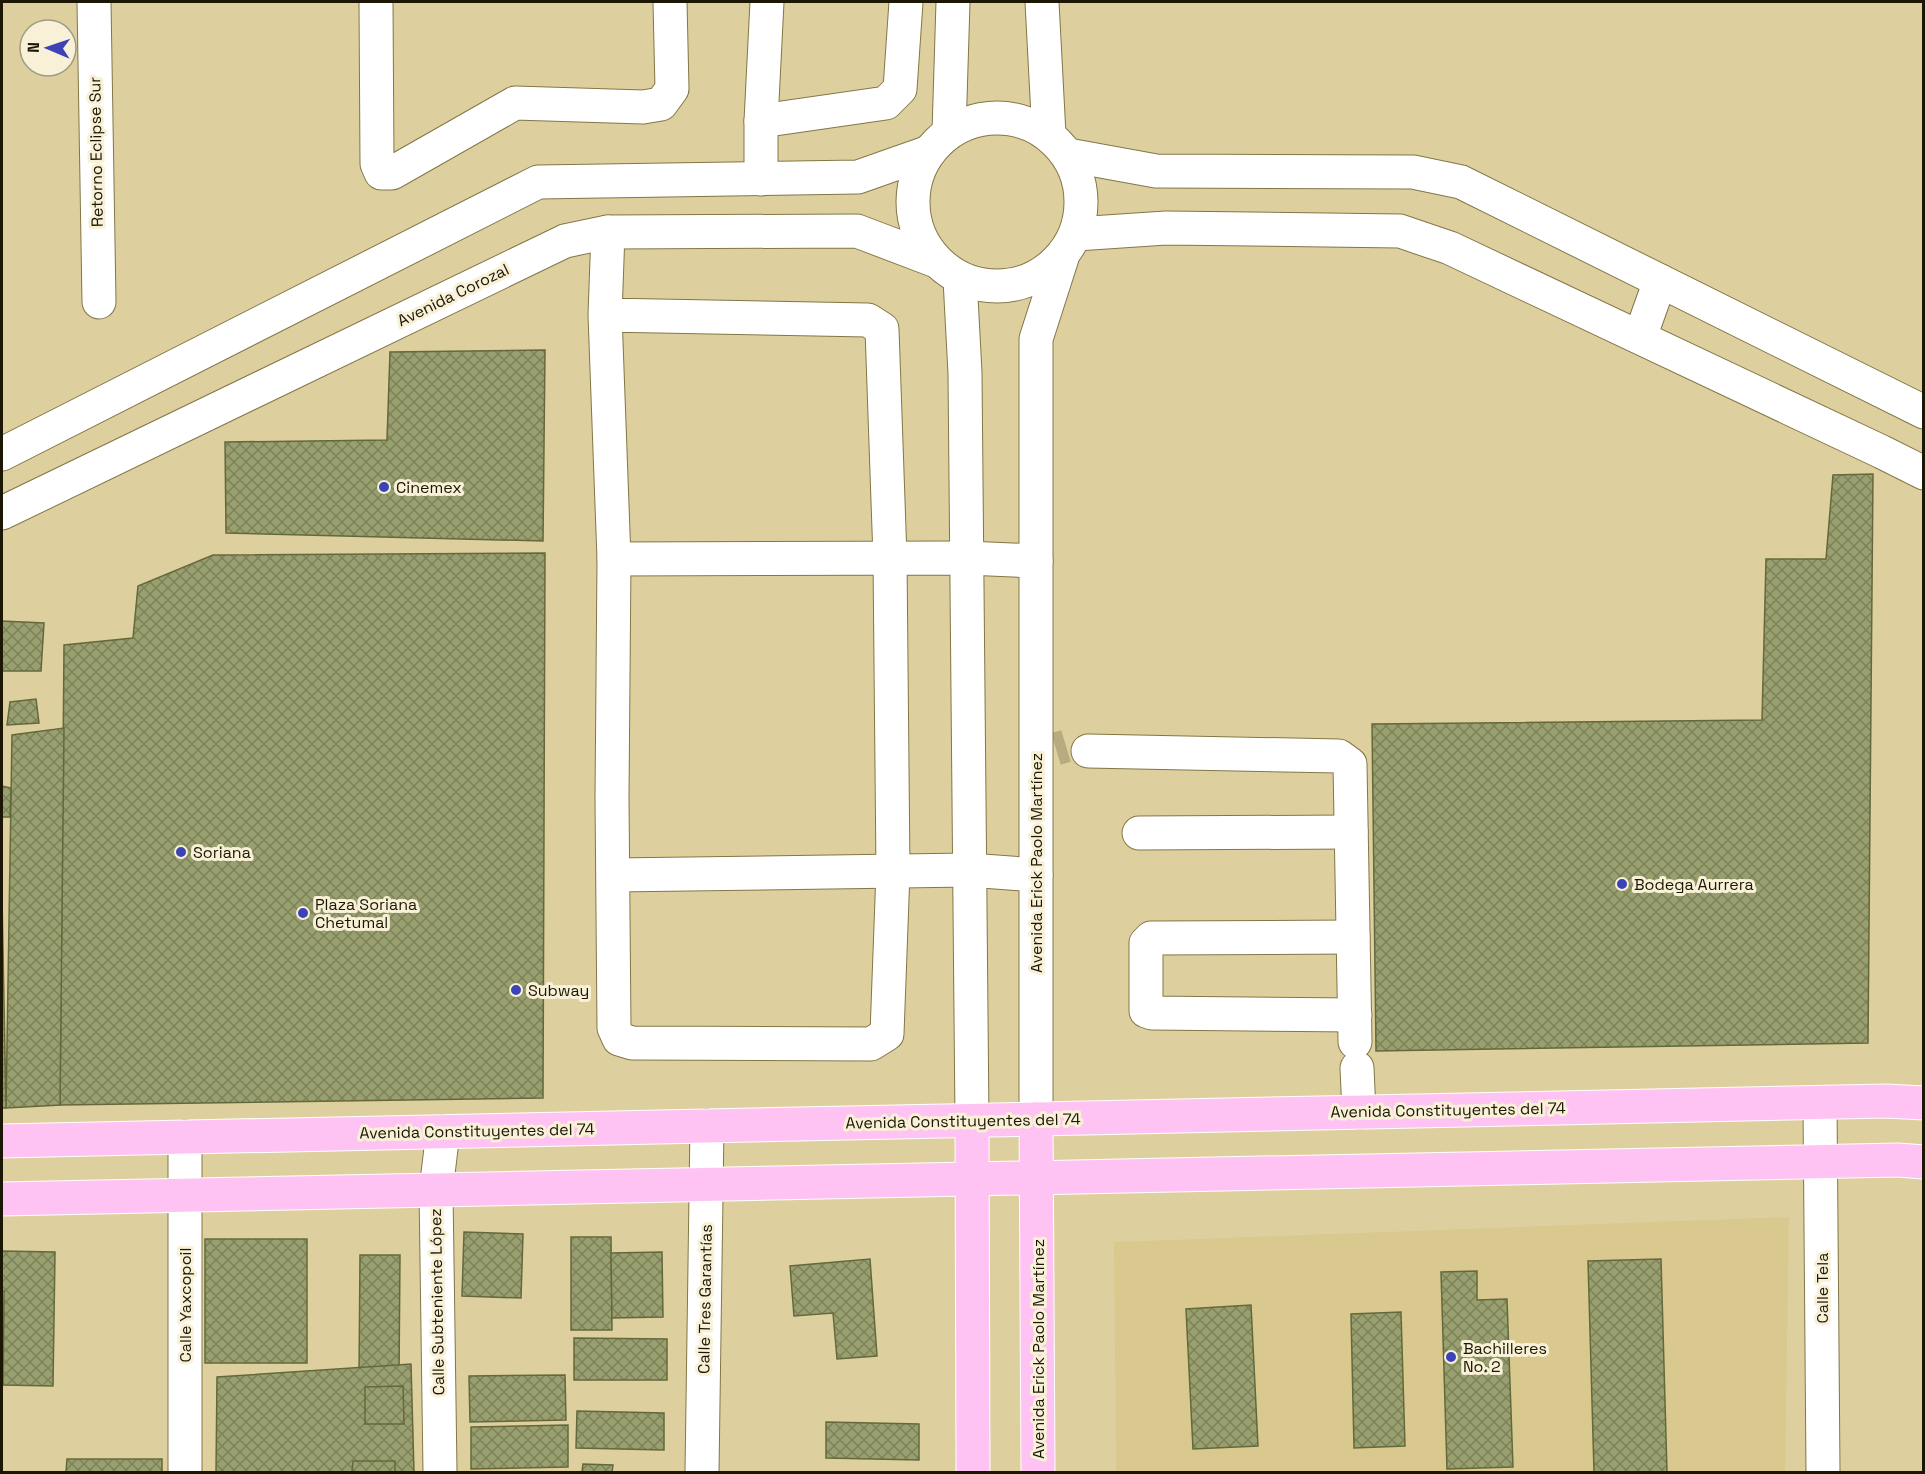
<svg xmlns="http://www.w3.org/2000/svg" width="1925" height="1474" font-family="'Space Grotesk',sans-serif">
	<defs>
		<pattern id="building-cross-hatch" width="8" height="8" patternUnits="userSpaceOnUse" patternTransform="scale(1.5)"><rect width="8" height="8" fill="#99a06f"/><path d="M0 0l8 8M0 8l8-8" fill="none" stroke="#7c8159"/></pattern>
	</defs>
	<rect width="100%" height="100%" fill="#ded09e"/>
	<polygon fill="#d9c98f" points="1789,1217 1785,1472 1116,1472 1114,1242"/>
	<g fill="url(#building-cross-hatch)" stroke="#64693b" stroke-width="1.5">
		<polygon points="545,350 543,541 226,533 225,442 387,440 390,352"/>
		<polygon points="1873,474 1868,1043 1376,1051 1372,724 1762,720 1766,559 1826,559 1833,475"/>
		<polygon points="545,553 543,1098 60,1105 64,645 133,638 138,586 213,555"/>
		<polygon points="2,621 44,623 41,671 2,671"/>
		<polygon points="36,699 39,723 7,725 10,702"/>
		<polygon points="64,728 60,1105 6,1108 12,735"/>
		<polygon points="2,786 11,788 10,817 2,817"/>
		<polygon points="2,897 6,1108 2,1108"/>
		<polygon points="464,1232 523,1234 521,1298 462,1296"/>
		<polygon points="571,1237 611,1237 612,1330 571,1330"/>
		<rect x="205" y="1239" width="102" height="124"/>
		<polygon points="2,1251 55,1252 53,1386 3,1385 4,1291 2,1291"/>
		<polygon points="662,1252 663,1317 612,1318 611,1253"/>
		<polygon points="360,1255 400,1255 399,1377 359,1377"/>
		<polygon points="870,1259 877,1356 837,1359 833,1313 794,1316 790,1266"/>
		<polygon points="1661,1259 1667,1472 1594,1472 1588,1261"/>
		<polygon points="1477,1271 1477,1300 1507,1299 1513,1467 1447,1469 1441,1272"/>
		<polygon points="1251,1305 1258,1446 1193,1449 1186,1309"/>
		<polygon points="1401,1312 1405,1446 1354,1448 1351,1314"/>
		<polygon points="574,1338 667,1339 667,1380 574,1380"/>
		<polygon points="411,1364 414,1472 216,1472 217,1377"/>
		<polygon points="565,1375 566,1420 470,1422 469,1376"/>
		<polygon points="403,1386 404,1424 365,1424 365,1387"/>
		<polygon points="577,1411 664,1413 664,1450 576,1448"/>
		<polygon points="826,1422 919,1424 919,1460 826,1458"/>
		<polygon points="568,1425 568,1467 471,1469 471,1427"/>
		<polygon points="67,1459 162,1459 162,1472 66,1472"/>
		<polygon points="353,1461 395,1461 395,1472 352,1472"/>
		<polygon points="583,1464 613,1465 612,1472 582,1472"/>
	</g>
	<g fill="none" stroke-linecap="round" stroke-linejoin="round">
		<polyline stroke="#b7ab7f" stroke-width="33" stroke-dasharray="33 16" stroke-linecap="butt" points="1056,749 1066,746"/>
		<defs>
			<g id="minor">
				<polyline points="94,2 99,302"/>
				<polyline points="376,2 377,164 381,173 392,173 515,103 643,107 661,104 672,89 670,2"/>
				<polyline points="1042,2 1049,135"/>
				<circle cx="997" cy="202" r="84"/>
				<polyline points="761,121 886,103 900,89 906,2"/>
				<polyline points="949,132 953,2"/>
				<polyline points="1068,155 1156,171 1413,172 1461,182 1924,412"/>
				<polyline points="761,179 761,121 767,2"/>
				<polyline points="1076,234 1166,228 1400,231 1450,248 1882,452 1924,473"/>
				<polyline points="960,279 965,373 972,1121"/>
				<polyline points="605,315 868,320 882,329 890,558 893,872 887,1034 871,1044 632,1043 619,1039 614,1028 612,798 614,559 605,315 608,232"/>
				<polyline points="1640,337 1660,281"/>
				<polyline points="2,454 538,182 858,177 929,152"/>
				<polyline points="2,513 565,241 608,232 857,231 936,261"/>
				<polyline points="614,559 967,558 1036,561"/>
				<polyline points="1088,751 1339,756 1350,764 1355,1042"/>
				<polyline points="1139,833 1351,832"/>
				<polyline points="614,875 969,870 1036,875"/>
				<polyline points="1353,937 1151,938 1146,943 1146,1011 1152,1013 1355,1015"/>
				<polyline points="1357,1068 1359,1112"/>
				<polyline points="1820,1103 1823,1472"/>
				<polyline points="1036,1119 1036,339 1062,258"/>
				<polyline points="185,1472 185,1137"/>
				<polyline points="440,1472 436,1190 443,1132"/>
				<polyline points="702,1472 707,1126"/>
			</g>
			<g id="major">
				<polyline points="1036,1119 1038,1472"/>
				<polyline points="972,1121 973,1472"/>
				<polyline points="2,1141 1886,1101 1924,1103"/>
				<polyline points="2,1199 1898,1160 1924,1162"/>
			</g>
		</defs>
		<use href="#minor" stroke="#837647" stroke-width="35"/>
		<use href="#major" stroke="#fff" stroke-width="35"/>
		<use href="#minor" stroke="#fff" stroke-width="33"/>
		<use href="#major" stroke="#fec3f3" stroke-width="33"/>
	</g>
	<g fill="#3c43b7" stroke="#f8f1d8" stroke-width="2">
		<circle cx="384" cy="487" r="6"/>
		<circle cx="181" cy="852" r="6"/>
		<circle cx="1622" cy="884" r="6"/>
		<circle cx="303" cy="913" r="6"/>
		<circle cx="516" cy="990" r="6"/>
		<circle cx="1451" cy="1357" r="6"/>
	</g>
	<g text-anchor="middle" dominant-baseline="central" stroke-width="6" stroke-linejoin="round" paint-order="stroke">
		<g font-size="16" fill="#1c1704" stroke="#f8f1d8">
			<text transform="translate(96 152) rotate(-91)">Retorno Eclipse Sur</text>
			<text transform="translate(453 295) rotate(-26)">Avenida Corozal</text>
			<text transform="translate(1036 863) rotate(-90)">Avenida Erick Paolo Martínez</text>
			<text transform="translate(1448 1110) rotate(-1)">Avenida Constituyentes del 74</text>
			<text transform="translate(963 1121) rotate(-1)">Avenida Constituyentes del 74</text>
			<text transform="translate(477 1131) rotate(-1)">Avenida Constituyentes del 74</text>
			<text transform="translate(1822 1288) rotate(-90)">Calle Tela</text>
			<text transform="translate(705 1299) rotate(-89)">Calle Tres Garantías</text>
			<text transform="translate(437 1302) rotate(-91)">Calle Subteniente López</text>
			<text transform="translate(185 1305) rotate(-90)">Calle Yaxcopoil</text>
			<text transform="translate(1038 1349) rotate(-90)">Avenida Erick Paolo Martínez</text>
		</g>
		<g font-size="16" fill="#1c1704" stroke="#f8f1d8" text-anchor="start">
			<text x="396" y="487">Cinemex</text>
			<text x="193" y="852">Soriana</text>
			<text x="1634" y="884">Bodega Aurrera</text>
			<text x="315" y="904">Plaza Soriana<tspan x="315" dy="18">Chetumal</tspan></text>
			<text x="528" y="990">Subway</text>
			<text x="1463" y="1348">Bachilleres<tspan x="1463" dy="18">No. 2</tspan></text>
		</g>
	</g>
	<rect width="1925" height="1474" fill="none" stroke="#1c1704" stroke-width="6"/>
	<g transform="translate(48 48) rotate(272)"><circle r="28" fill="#f8f1d8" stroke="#a09a83" stroke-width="1.5"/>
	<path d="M0-4.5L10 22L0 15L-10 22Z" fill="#3c43b7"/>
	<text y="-9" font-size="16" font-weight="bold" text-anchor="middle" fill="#1c1704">N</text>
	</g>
</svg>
